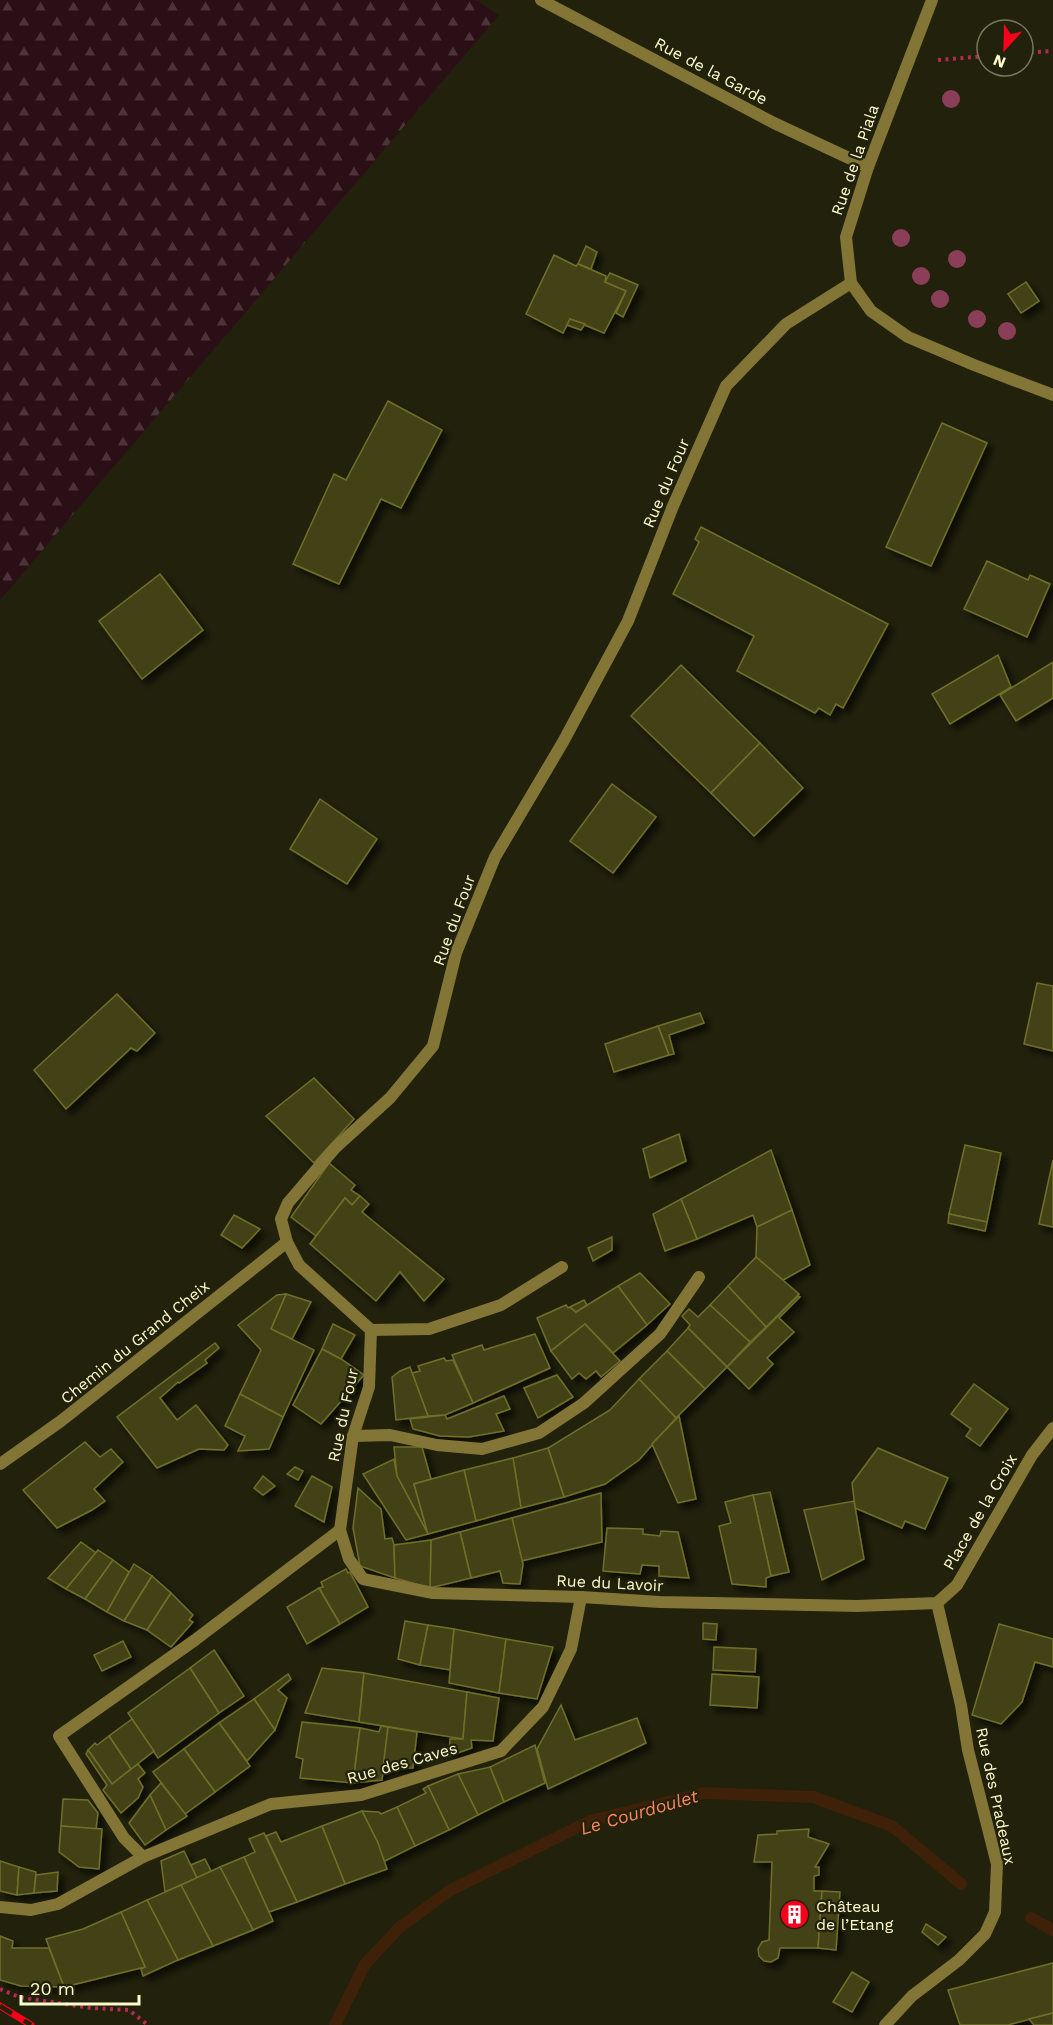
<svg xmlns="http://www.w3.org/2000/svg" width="1053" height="2025" font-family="'Work Sans',sans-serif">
	<defs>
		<pattern id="forest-firs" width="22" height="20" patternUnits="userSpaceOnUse" patternTransform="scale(1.5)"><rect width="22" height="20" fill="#2b0f16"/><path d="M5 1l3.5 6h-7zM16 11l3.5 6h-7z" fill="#4b3337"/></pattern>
		<filter id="shadow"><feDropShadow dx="5.5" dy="5.5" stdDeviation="3" flood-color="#0009"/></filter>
	</defs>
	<rect width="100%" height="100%" fill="#21210c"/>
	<polygon fill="url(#forest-firs)" points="0,0 476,0 499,15 0,600"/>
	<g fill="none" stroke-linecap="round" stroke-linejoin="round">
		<g stroke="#3f2008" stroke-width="12">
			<polyline points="1031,1918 1053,1930"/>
			<polyline points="335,2025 365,1964 400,1927 449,1891 590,1821 704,1793 813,1797 892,1826 961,1884"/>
		</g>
	</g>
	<g fill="#434318" stroke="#6f6f29" stroke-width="1.5" filter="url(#shadow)">
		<polygon points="586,246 597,252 591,269 578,264"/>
		<polygon points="554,255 576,266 578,264 606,276 605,282 626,291 604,333 570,319 563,333 526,314"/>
		<polygon points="610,273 638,285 623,317 616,313 626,291 605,282"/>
		<polygon points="1026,282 1039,301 1021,313 1008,294"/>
		<polygon points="570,319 585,324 581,330 567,325"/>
		<polygon points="388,401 442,430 401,508 381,499 339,584 293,564 334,474 346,480"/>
		<polygon points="942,423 987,443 931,566 886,547"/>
		<polygon points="701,527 888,624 843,708 836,704 830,715 819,708 815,713 737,671 754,636 673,594 699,542 695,539"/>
		<polygon points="987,561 1028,580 1030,575 1050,584 1027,637 964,609"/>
		<polygon points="160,574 203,630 142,679 99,621"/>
		<polygon points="998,655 1011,687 950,724 932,694"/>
		<polygon points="1053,662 1053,698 1016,721 1000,695"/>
		<polygon points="681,665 760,743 711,793 631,716"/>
		<polygon points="760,743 803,788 754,836 711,793"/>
		<polygon points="612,784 656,817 613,873 570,841"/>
		<polygon points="320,799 377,839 347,884 290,849"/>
		<polygon points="1037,983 1053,986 1053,1051 1024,1044"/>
		<polygon points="117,994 155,1033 137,1051 131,1048 66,1109 34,1070"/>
		<polygon points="700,1013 704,1023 669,1035 674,1054 669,1055 658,1026"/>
		<polygon points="658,1026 669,1055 614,1072 605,1044"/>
		<polygon points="314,1078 354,1119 314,1163 266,1116"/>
		<polygon points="679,1134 686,1161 650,1178 643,1149"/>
		<polygon points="965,1145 1001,1153 987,1222 949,1214"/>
		<polygon points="771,1150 792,1210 757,1227 753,1215 697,1239 681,1199"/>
		<polygon points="1053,1160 1053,1227 1039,1224"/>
		<polygon points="329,1163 355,1185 351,1190 360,1196 352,1205 345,1198 316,1236 291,1217"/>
		<polygon points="360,1196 369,1204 362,1212 444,1279 424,1301 400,1272 376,1301 310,1244 345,1198 352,1205"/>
		<polygon points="681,1199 697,1239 665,1251 653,1214"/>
		<polygon points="792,1210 810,1265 783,1280 756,1257 757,1227"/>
		<polygon points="949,1214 987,1222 985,1231 948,1223"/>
		<polygon points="234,1215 260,1229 242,1248 221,1235"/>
		<polygon points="612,1237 612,1250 593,1261 588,1248"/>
		<polygon points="756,1257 799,1294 766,1327 728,1286"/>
		<polygon points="640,1273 670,1304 647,1325 618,1286"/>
		<polygon points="618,1286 647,1325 613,1353 585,1324 551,1351 537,1318 566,1305 568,1308 570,1307 576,1312"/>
		<polygon points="728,1286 766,1327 750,1342 710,1305"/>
		<polygon points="286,1294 311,1302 292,1339 271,1329"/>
		<polygon points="286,1294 271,1329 314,1350 283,1417 240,1394 261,1350 238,1325 277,1295"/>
		<polygon points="798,1296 800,1297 779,1318 794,1332 767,1358 773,1364 749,1389 727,1367"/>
		<polygon points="584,1300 587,1305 576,1312 570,1307"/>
		<polygon points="710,1305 750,1342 727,1367 688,1328 690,1325 682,1316 689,1309 698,1317"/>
		<polygon points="333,1324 355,1335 341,1359 322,1349"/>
		<polygon points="585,1324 620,1361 601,1377 596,1371 586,1379 579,1373 572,1379 551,1351"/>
		<polygon points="688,1328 727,1367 705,1389 667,1351"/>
		<polygon points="535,1334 550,1368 473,1403 452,1355 482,1345 484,1350"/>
		<polygon points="215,1343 219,1348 205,1360 207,1363 179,1383 178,1382 160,1398 177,1420 196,1405 228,1445 224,1450 199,1449 157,1468 117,1417"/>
		<polygon points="322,1349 341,1359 364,1375 321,1424 293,1405"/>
		<polygon points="667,1351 705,1389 676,1418 639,1379"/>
		<polygon points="444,1358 446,1361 453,1360 473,1403 445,1415 428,1416 412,1373 420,1371 418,1366"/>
		<polygon points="410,1367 428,1416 396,1420 392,1377 400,1371"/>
		<polygon points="557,1375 573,1397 538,1418 524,1388"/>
		<polygon points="639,1379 676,1418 639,1460 605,1484 564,1497 548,1448 610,1410"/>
		<polygon points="974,1384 1008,1409 980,1446 966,1436 971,1429 951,1414"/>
		<polygon points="240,1394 283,1417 269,1449 238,1451 245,1436 225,1426"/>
		<polygon points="504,1396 510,1409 496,1414 504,1431 469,1437 440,1436 413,1429 410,1419 445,1415 447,1419"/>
		<polygon points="679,1416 696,1499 678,1503 652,1444"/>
		<polygon points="85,1442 100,1457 111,1449 123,1462 94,1489 105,1501 92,1510 57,1528 23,1490"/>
		<polygon points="394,1447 422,1447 431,1479 414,1484 428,1534 397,1476"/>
		<polygon points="548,1448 564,1497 521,1508 513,1458"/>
		<polygon points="878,1448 948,1478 925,1529 905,1521 902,1528 855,1508 852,1483"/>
		<polygon points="513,1458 521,1508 476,1521 464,1470"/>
		<polygon points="394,1459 397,1476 428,1534 406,1540 363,1474"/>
		<polygon points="295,1467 303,1471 298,1480 287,1474"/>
		<polygon points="464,1470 476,1521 428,1534 414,1484"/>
		<polygon points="263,1476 275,1486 263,1495 254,1488"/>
		<polygon points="312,1476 332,1487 324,1522 295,1506"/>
		<polygon points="358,1488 381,1509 385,1539 392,1538 394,1545 395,1578 360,1566 353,1528"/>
		<polygon points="770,1492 789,1572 771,1576 753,1495"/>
		<polygon points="601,1493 602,1542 521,1561 512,1518"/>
		<polygon points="753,1495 771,1576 766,1578 766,1587 732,1584 719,1526 731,1523 725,1502"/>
		<polygon points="854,1501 864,1559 822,1580 804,1510"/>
		<polygon points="512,1518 523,1564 520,1584 503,1583 500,1571 471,1578 460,1532"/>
		<polygon points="607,1528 643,1529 643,1534 660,1536 661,1531 678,1532 689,1578 659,1576 659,1566 642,1565 640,1574 603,1571"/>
		<polygon points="460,1532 471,1578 430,1588 431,1540"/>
		<polygon points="431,1540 430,1588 395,1578 394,1545"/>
		<polygon points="81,1542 96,1553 66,1589 48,1578"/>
		<polygon points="98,1550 113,1560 85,1599 66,1589"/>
		<polygon points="113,1560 129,1572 107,1612 85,1599"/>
		<polygon points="134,1564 152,1576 124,1621 107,1612"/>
		<polygon points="346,1569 348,1573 350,1572 368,1607 340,1624 319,1588 323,1587 321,1582"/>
		<polygon points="152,1576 171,1593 147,1630 124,1621"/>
		<polygon points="319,1588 340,1624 307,1644 287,1607"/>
		<polygon points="171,1593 193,1615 189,1620 193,1622 171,1647 147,1630"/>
		<polygon points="405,1621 428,1625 420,1665 398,1659"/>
		<polygon points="703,1623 717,1624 716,1640 703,1639"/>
		<polygon points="999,1624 1053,1639 1053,1667 1035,1662 1022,1702 1001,1724 972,1715"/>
		<polygon points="428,1625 454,1629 450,1670 420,1665"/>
		<polygon points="454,1629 506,1639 499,1693 449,1683"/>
		<polygon points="506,1639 553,1647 537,1699 499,1693"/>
		<polygon points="123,1641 131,1657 102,1671 94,1655"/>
		<polygon points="714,1647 756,1649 755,1672 713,1670"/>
		<polygon points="214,1650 244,1696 219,1713 190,1668"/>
		<polygon points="190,1668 219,1713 158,1758 128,1713"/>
		<polygon points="322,1668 364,1673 359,1722 305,1713"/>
		<polygon points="364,1673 467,1692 463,1739 359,1722"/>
		<polygon points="288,1674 291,1679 278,1690 287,1698 275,1730 254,1699"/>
		<polygon points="712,1674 759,1677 757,1708 710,1705"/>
		<polygon points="467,1692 499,1698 493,1741 471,1740 472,1748 449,1756 450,1739 463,1739"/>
		<polygon points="254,1699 275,1730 247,1761 219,1723"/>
		<polygon points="561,1705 575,1740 637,1718 646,1743 548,1789 537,1749"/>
		<polygon points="132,1719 154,1751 131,1769 109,1736"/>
		<polygon points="302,1722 360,1728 353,1783 300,1778 303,1759 296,1757"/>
		<polygon points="219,1723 250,1766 215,1792 184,1749"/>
		<polygon points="381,1726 388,1727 382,1780 353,1783 360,1728 379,1732"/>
		<polygon points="388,1727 417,1732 413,1768 383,1768"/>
		<polygon points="109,1736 131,1769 112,1784 88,1750 95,1743 97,1745"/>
		<polygon points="535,1745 545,1783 504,1802 490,1767"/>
		<polygon points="184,1749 215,1792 185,1814 153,1772"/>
		<polygon points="88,1750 112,1784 138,1764 145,1773 138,1779 143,1787 138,1798 121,1813 103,1790 107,1785 86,1754"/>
		<polygon points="490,1767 504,1802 478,1815 458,1774"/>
		<polygon points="458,1774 478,1815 449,1830 428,1786"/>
		<polygon points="161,1783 187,1816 166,1830 150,1795"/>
		<polygon points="428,1786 449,1830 415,1846 397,1807 426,1793 423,1789"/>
		<polygon points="150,1795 166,1830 145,1845 129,1823"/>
		<polygon points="63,1799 88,1800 98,1813 96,1829 61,1826"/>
		<polygon points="397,1807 415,1846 383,1862 378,1843 362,1811 379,1812 381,1814"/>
		<polygon points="362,1811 378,1843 387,1869 345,1884 322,1826"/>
		<polygon points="61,1826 102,1829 99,1869 79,1867 59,1852"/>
		<polygon points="322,1826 345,1884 297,1902 266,1836 276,1832 281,1842"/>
		<polygon points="809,1829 808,1837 829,1844 815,1867 819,1867 819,1875 814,1876 814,1891 822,1891 818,1948 780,1948 778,1958 771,1962 764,1961 759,1956 758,1949 762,1942 769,1940 772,1862 754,1862 758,1835 777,1834 777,1831"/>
		<polygon points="264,1833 297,1902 269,1912 244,1857 255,1852 249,1839"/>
		<polygon points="184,1851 197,1878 165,1892 161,1861"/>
		<polygon points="244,1857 273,1921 253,1930 220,1867"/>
		<polygon points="205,1859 211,1871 197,1878 191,1865"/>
		<polygon points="0,1861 19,1867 17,1895 0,1891"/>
		<polygon points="19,1867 36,1872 34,1893 17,1895"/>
		<polygon points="220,1867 253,1930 213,1946 181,1885"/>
		<polygon points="58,1872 57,1891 34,1893 36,1875"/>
		<polygon points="181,1885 213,1946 178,1960 147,1900"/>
		<polygon points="822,1891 840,1892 836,1950 818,1948"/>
		<polygon points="147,1900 178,1960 143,1976 141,1969 145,1967 121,1912"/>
		<polygon points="121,1912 145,1967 64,1987 46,1939 83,1929"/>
		<polygon points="926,1924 946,1937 938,1945 922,1932"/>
		<polygon points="0,1936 13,1941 12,1948 49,1948 64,1987 21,1986 0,1980"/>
		<polygon points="1053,1963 1053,2013 1008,2025 960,2025 948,1990"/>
		<polygon points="852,1972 869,1982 852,2012 833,2002"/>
		<polygon points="1053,2013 1053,2025 1034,2025 1029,2019"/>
	</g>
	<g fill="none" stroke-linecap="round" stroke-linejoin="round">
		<g stroke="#b62a4f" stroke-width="4" stroke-dasharray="3 4.5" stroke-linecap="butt">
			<polyline points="1023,53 1053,51"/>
			<polyline points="938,60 987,56"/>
			<polyline points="0,1989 19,1997 91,2008 129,2010 148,2025"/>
		</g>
		<g stroke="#827536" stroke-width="12">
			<polyline points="541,0 774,123 868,167"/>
			<polyline points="353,1436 390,1435 437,1445 482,1449 539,1433 584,1403 660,1334 699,1277"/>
			<polyline points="143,1857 124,1838 59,1736 195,1640 340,1530"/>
			<polyline points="0,1907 31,1910 58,1904 143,1857 271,1804 361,1795 501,1751 543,1707 571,1649 581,1597"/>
		</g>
		<g stroke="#827536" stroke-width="12">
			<polyline points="932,0 868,167 846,237 851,283 871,311 908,337 974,365 1053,395"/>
			<polyline points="851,283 786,324 726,386 673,506 628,621 563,742 495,857 456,953 433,1046 390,1098 335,1148 288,1203 281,1219 287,1242 299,1265 371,1330 369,1387 353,1436 340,1530 349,1559 363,1579 433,1593 581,1597 660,1602 857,1606 937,1603 957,1585 1032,1455 1053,1428"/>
			<polyline points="371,1330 429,1329 501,1305 562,1267"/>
			<polyline points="0,1464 61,1421 287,1242"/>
			<polyline points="885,2025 912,1996 959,1960 985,1934 995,1912 997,1864 968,1750 961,1705 937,1603"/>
		</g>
		<defs>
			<polyline id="rail" points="0,2006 31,2025"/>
		</defs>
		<use href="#rail" stroke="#f8001a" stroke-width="7"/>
		<use href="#rail" stroke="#21210c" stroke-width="4.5" stroke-dasharray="14" stroke-linecap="butt"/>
	</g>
	<g fill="#8b3e57">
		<circle cx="951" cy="99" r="9"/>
		<circle cx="901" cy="238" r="9"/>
		<circle cx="957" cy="259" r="9"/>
		<circle cx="921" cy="276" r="9"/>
		<circle cx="940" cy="299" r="9"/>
		<circle cx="977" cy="319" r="9"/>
		<circle cx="1007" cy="331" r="9"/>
	</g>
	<defs>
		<symbol id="building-disc" viewBox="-11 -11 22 22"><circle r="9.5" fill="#f8001a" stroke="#21210c"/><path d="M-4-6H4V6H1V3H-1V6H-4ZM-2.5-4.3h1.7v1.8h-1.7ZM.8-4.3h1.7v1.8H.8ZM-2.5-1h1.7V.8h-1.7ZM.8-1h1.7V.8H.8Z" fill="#fff"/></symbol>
	</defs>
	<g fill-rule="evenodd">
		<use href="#building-disc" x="778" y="1898" width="33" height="33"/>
	</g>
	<g text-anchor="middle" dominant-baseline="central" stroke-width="4.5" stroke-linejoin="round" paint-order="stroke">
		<g font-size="16" fill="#fffbcd" stroke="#21210c">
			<text transform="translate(711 71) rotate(28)">Rue de la Garde</text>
			<text transform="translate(855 160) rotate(-71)">Rue de la Piala</text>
			<text transform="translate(666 483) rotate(-67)">Rue du Four</text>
			<text transform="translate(454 920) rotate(-70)">Rue du Four</text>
			<text transform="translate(135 1342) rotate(-39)">Chemin du Grand Cheix</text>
			<text transform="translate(343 1415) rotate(-78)">Rue du Four</text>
			<text transform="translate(980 1512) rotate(-60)">Place de la Croix</text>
			<text transform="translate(610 1583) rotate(3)">Rue du Lavoir</text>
			<text transform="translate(402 1763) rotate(-16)">Rue des Caves</text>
			<text transform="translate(996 1796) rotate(78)">Rue des Pradeaux</text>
		</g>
		<g font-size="16" fill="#fffbcd" stroke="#21210c" text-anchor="start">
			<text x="816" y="1906">Château<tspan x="816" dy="18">de l’Etang</tspan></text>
		</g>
		<g font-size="18" font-style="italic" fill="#ff855b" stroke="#21210c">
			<text transform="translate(639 1812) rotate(-16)">Le Courdoulet</text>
		</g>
	</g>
	<g transform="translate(1005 48) rotate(202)"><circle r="28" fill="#21210c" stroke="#7a7859" stroke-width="1.5"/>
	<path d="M0-4.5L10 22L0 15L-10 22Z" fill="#f8001a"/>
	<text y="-9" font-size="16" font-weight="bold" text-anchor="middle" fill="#fffbcd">N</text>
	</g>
	<path d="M21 1995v9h118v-9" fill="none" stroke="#fffbcd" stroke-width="3"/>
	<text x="30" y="1995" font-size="18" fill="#fffbcd" stroke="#21210c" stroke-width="4.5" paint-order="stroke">20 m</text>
</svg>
